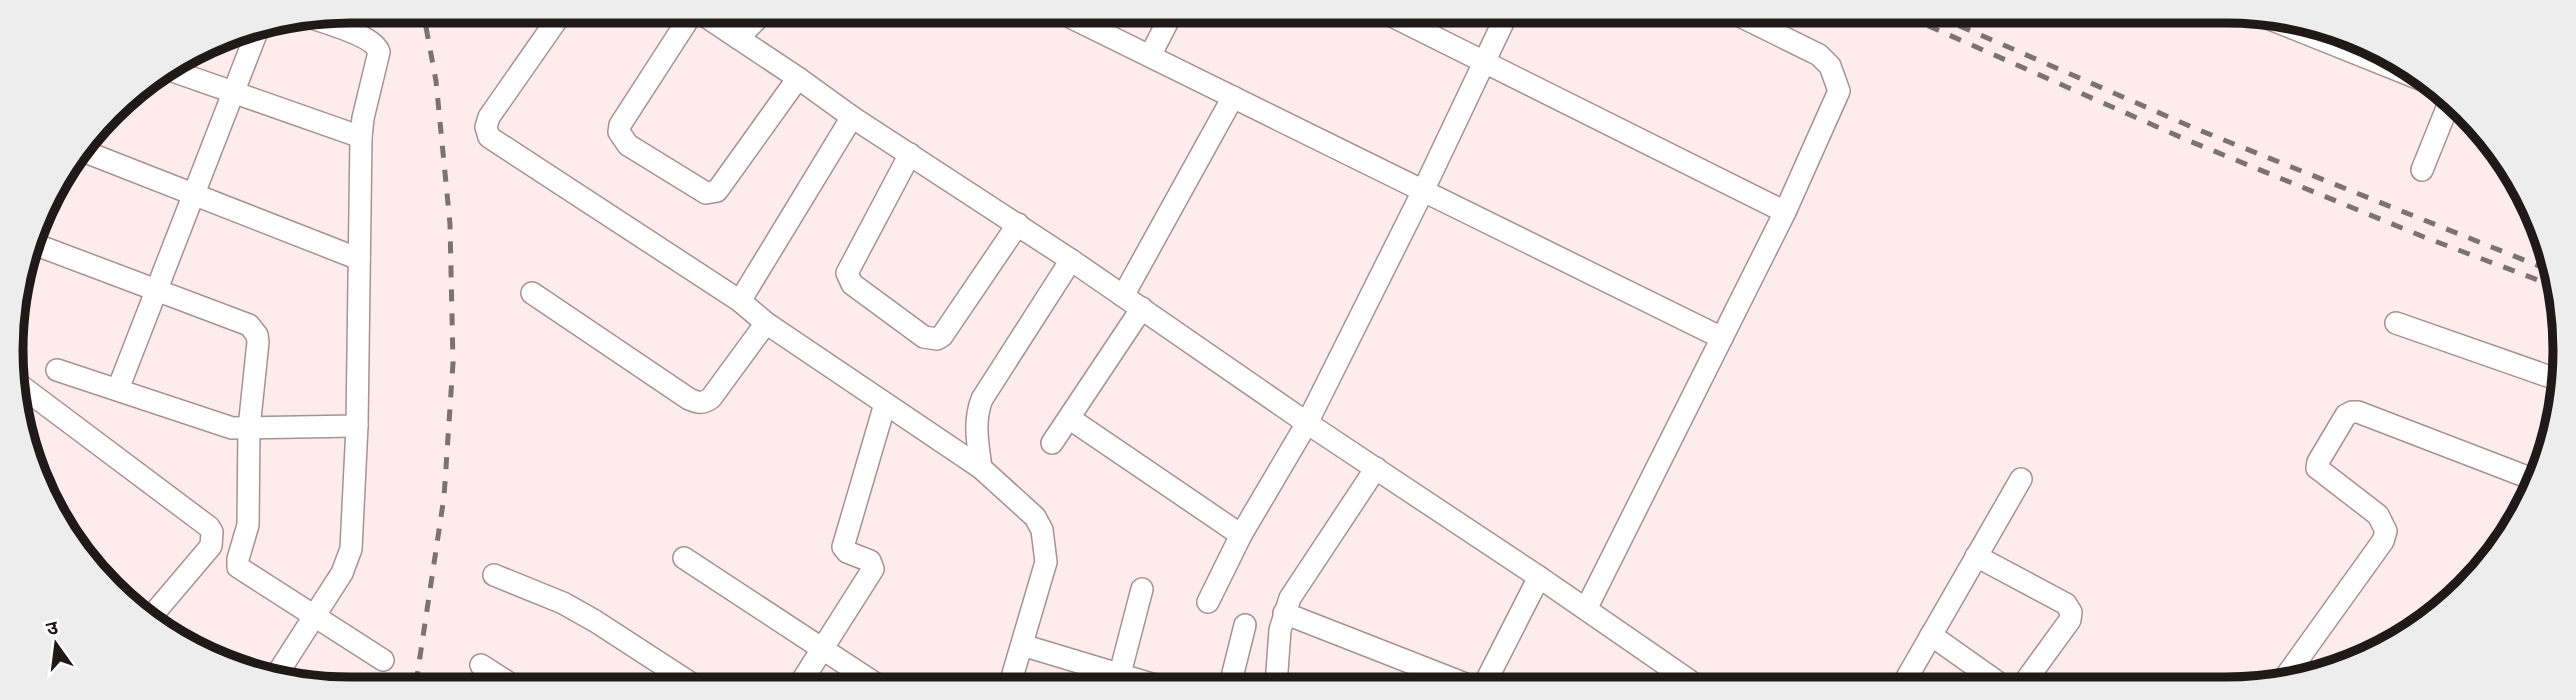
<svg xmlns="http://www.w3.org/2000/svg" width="2576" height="700" font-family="Mulish,'Noto Sans Devanagari',sans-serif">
	<rect width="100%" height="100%" fill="#feecec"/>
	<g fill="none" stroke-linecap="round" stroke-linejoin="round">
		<defs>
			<g id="minor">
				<polyline points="563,11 489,117 486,127 489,137 740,301 766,323 981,468 1035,517 1042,530 1046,562 1010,684"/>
				<polyline points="693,12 620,125 619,132 628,145 706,193 717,191 798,78"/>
				<polyline points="699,12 798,78 852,117 1071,260 1307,423 1539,577 1697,686"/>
				<polyline points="1062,13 1722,338"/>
				<polyline points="1388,14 1785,212"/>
				<polyline points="2265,17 2430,83"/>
				<polyline points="738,38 764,12"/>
				<polyline points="1150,56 1172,13"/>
				<polyline points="167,69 361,137"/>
				<polyline points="83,151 359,259"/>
				<polyline points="910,154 847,273 852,284 924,337 937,339 942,336 1018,224"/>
				<polyline points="2422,170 2449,103"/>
				<polyline points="34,244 249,325 257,335 258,342 249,428 248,525 238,559 238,567 383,660"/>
				<path d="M532 293 689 399C698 403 703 404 711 398L766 323"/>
				<polyline points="1123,296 1233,97"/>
				<polyline points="740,301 852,117"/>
				<polyline points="2396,323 2559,380"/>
				<polyline points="57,370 232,428 357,426"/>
				<polyline points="17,383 209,527 212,532 211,546 150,618"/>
				<polyline points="118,389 258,29"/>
				<polyline points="1069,418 1241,535"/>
				<polyline points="1052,443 1142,308"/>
				<path d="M981 468C978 444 973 422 982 399L1071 260"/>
				<polyline points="1976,556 2066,604 2071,612 2070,620 2022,686"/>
				<polyline points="684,558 876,684"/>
				<polyline points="494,575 563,603 595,621 692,684"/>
				<polyline points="1208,602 1241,535 1307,423 1423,191 1507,14"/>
				<polyline points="1586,609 1785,212 1839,91 1830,66 1819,55 1738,15"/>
				<polyline points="1284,613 1468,685"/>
				<polyline points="1931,635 2003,686"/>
				<polyline points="1022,645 1155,685"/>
				<polyline points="481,665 509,683"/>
				<path d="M274 679 342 573 351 549 357 426 361 137 363 118 379 52C374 36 329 24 312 18"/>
				<polyline points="2281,683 2383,541 2386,531 2378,515 2317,468 2318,462 2346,415 2352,412 2358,412 2535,480"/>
				<polyline points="800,684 873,569 870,561 847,552 843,547 885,404"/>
				<polyline points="1117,685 1142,589"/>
				<polyline points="1230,685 1245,625"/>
				<polyline points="1276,685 1280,630 1290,598 1376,468"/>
				<polyline points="1484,685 1539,577"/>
				<polyline points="1902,686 2021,479"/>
			</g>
		</defs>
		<use href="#minor" stroke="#a69292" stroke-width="24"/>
		<use href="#minor" stroke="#fff" stroke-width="21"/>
		<g stroke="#7d7272" stroke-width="5" stroke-dasharray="12 12" stroke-linecap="butt">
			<polyline points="1906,16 2187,140 2424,237 2559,288"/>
			<polyline points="1937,16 2194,128 2554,272"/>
			<polyline points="416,683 444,497 453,363 450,224 436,81 423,11"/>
		</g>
	</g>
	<path d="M0 0H2576V700H0ZM350 23H2226A327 327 0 0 1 2553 350V350A327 327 0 0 1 2226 677H350A327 327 0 0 1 23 350V350A327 327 0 0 1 350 23Z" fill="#ededed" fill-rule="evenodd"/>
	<path fill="none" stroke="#201919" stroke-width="9" d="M350 23H2226A327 327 0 0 1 2553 350V350A327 327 0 0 1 2226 677H350A327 327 0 0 1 23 350V350A327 327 0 0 1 350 23Z"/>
	<g transform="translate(56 644) rotate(346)" stroke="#ffffff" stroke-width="5" paint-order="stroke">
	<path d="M0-5L12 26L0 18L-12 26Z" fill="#201919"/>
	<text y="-10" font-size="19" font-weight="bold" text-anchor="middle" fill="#201919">उ</text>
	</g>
</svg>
